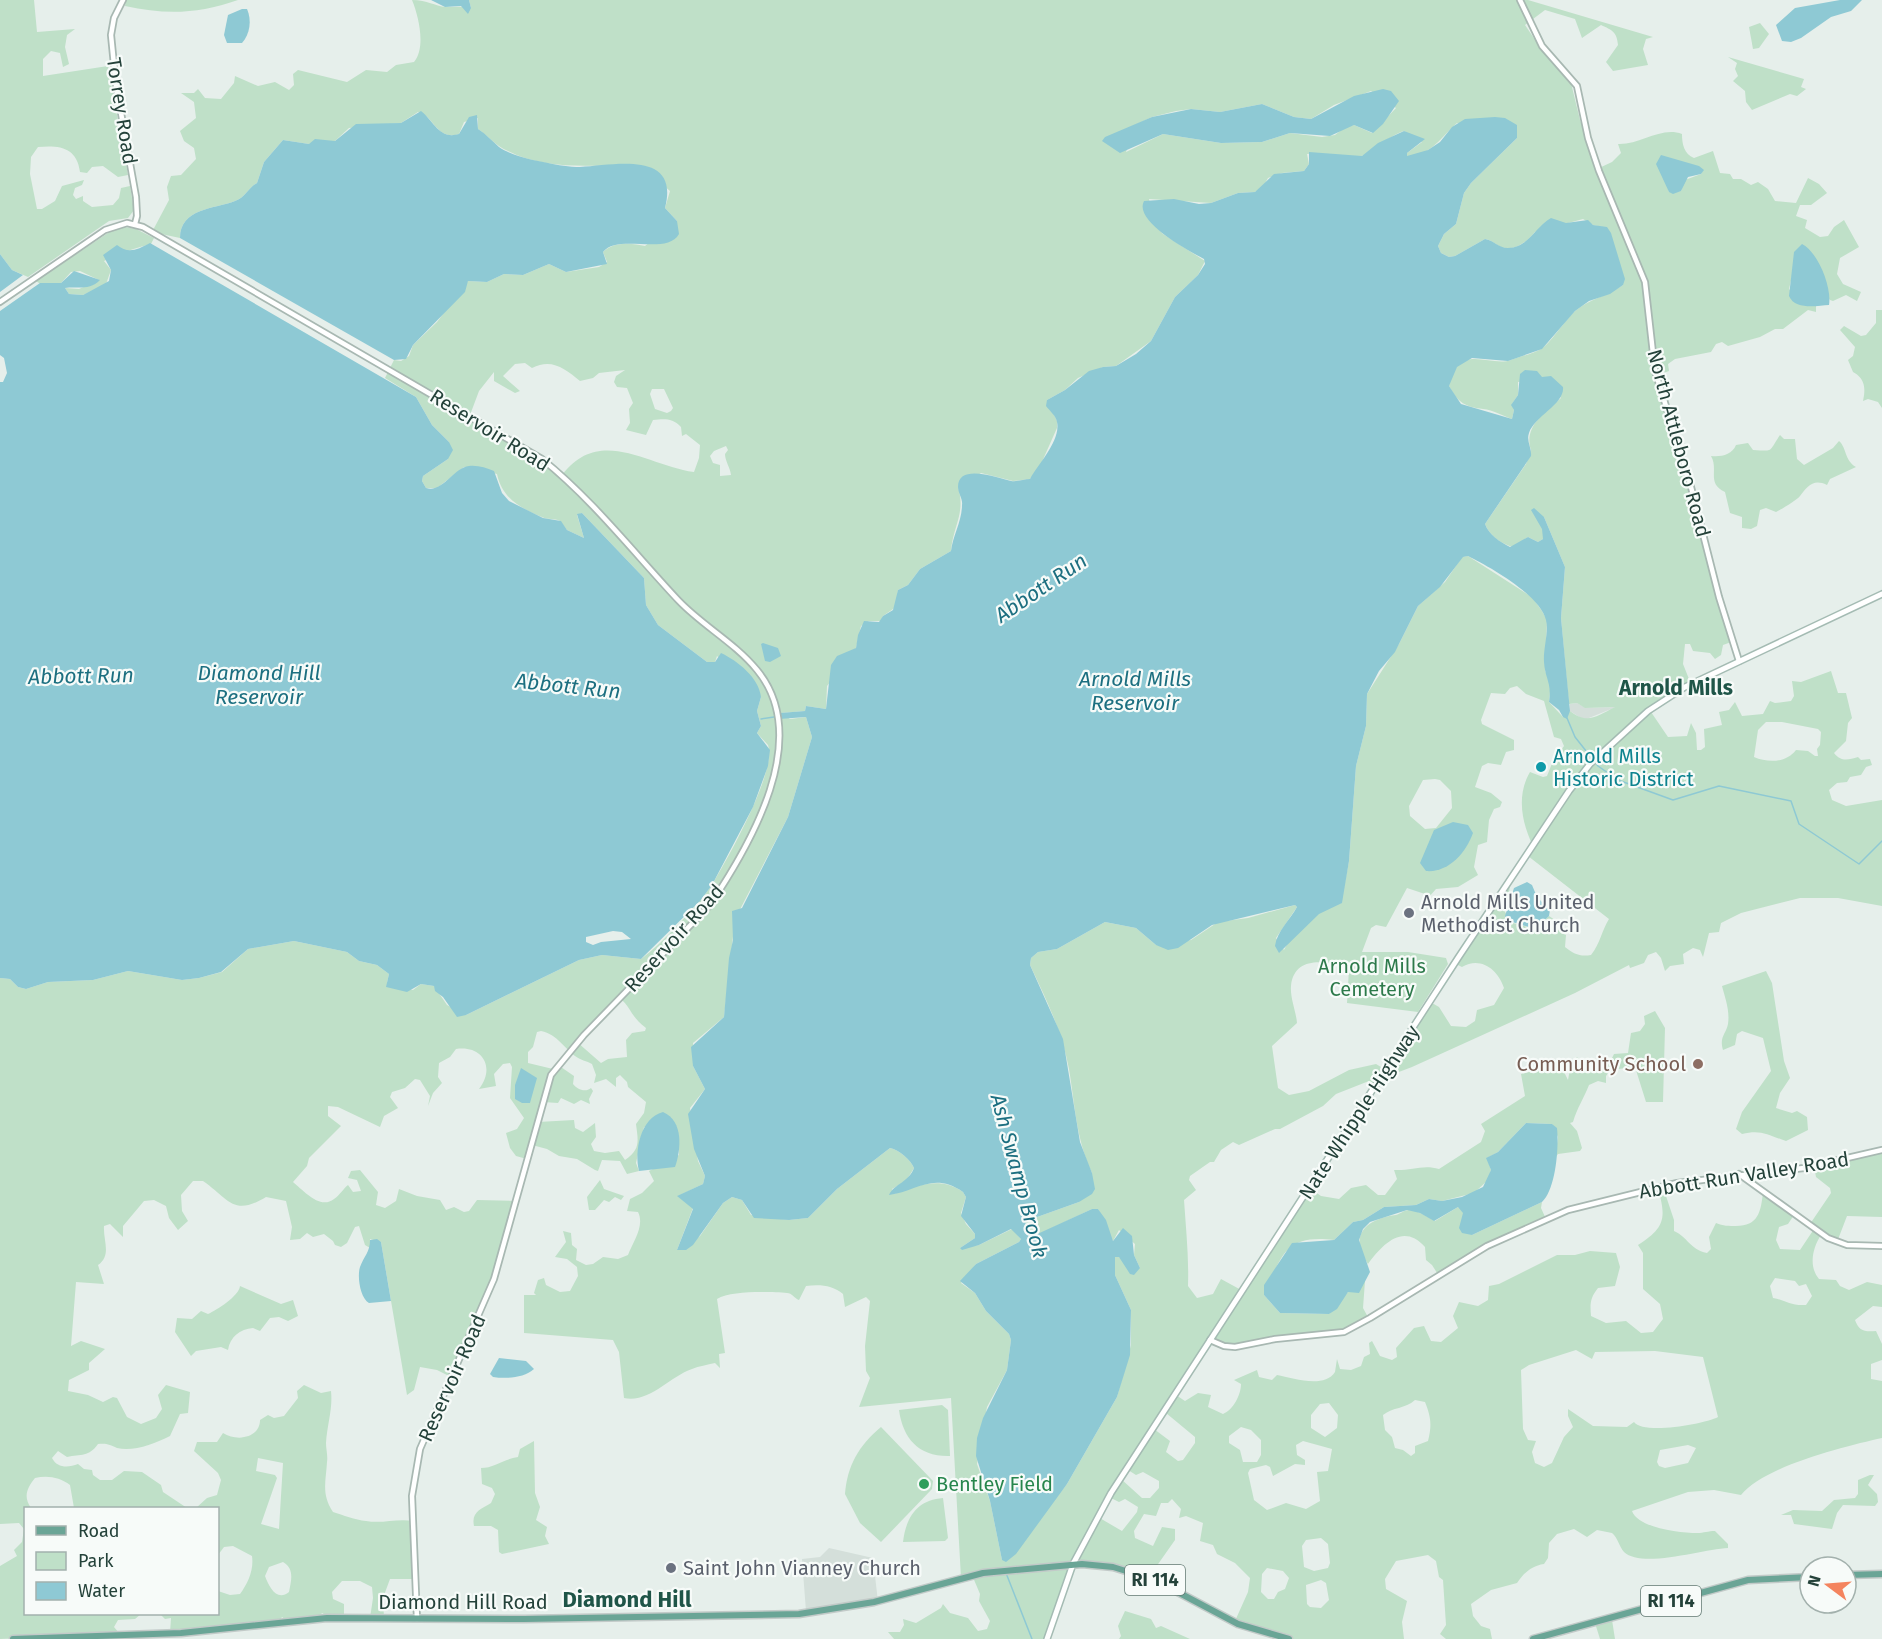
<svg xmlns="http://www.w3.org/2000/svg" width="1882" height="1639" font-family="'Fira Sans',sans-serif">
	<rect width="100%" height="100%" fill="#e6efeb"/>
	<g fill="#d4dfda">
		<polygon points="1577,703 1586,708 1616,707 1584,720 1570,711 1570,704"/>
		<polygon points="829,1548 873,1558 878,1602 806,1611 802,1559 820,1557"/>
	</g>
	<g fill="#bfe0c8" fill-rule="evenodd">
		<path d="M0 0H34L37 32 75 29 67 35 65 47 69 64 63 67 60 53 51 51 43 59V76L108 66 128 175 118 177 103 166 92 167 87 173 80 172C77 147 59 145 38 147L31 157 30 174 37 209H42L55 201 62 186 84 180 82 185 75 188 73 195 76 199 83 196V201L92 207 113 205 119 198 121 188 130 186 134 210 128 218 109 221 28 277 12 270 0 254Z"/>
		<path d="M126 0H238C198 14 166 15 125 6Z"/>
		<path d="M412 0C428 0 434 6 446 7 455 7 462 6 471 8L469 0H1528L1653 37 1646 39 1643 49 1648 65 1613 71 1606 62 1618 45C1617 32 1612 30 1601 25L1582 38 1575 19 1545 10 1525 25 1542 50 1571 83 1580 120 1597 169 1612 162 1621 153 1618 144C1640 145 1661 126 1682 134 1682 144 1684 154 1694 158L1713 151 1720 173 1730 174 1733 179H1741L1751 185 1758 182 1768 189 1775 201 1796 203 1808 178 1819 184 1827 193 1811 205H1800L1796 216 1807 220 1805 228 1820 237 1828 236 1834 227 1844 220 1859 247 1840 258 1837 274 1843 284 1861 292 1857 301 1846 295 1833 301 1830 300 1794 252V268L1789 289 1803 305 1816 306V312L1808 310 1783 329H1775L1760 337 1728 346 1722 342 1716 344 1711 352 1675 359 1668 364 1669 371 1658 375 1691 487 1696 494 1694 495 1734 641 1723 645 1721 655 1715 659 1710 653 1693 651 1690 644H1685L1683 664 1691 684 1651 712 1668 737 1687 736 1691 723 1696 733 1697 750H1701L1705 747 1704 729 1722 725 1719 712 1729 710 1735 702 1742 716 1763 714 1770 701 1775 703 1791 701 1794 696 1792 681 1801 682 1831 671 1838 693H1846L1852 718 1848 723 1846 741 1834 753C1841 762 1848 760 1858 757L1861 760 1870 759 1872 765 1866 767 1861 775 1850 777 1847 782 1837 783 1829 790 1832 800 1846 806 1882 800V906L1838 898H1800L1741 913 1721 923 1719 932 1709 933 1703 957 1700 950 1693 948 1683 954 1684 964 1670 966 1665 971 1661 958 1656 952 1648 955 1644 963 1630 968 1629 965 1575 993 1412 1067 1383 1078 1377 1086 1369 1081 1336 1094 1323 1106 1280 1129H1275L1239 1145 1233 1142 1221 1150 1214 1162H1210L1190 1176 1189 1180 1196 1190 1184 1200C1186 1229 1189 1258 1188 1286L1197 1298 1213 1294 1221 1279 1243 1291 1311 1189 1321 1196 1339 1199 1351 1188 1366 1185 1378 1195H1385L1397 1179 1394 1170C1411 1171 1423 1164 1439 1169L1481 1142 1485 1131 1481 1124 1525 1096 1521 1074 1555 1066 1557 1070 1564 1072 1568 1080 1571 1063 1577 1057 1586 1068 1593 1060 1602 1064 1611 1060 1614 1054 1628 1053 1631 1033 1640 1031 1645 1024 1644 1016 1655 1011 1665 1028 1663 1102H1646L1635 1067 1610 1070 1606 1076V1083L1598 1081 1589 1085C1584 1098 1577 1108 1573 1122L1570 1123 1577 1131 1582 1148 1580 1151 1558 1154 1555 1158 1558 1137 1552 1124 1526 1123 1498 1152 1487 1158 1491 1170 1488 1180 1474 1193 1442 1201 1429 1199 1416 1205 1384 1207 1363 1220 1353 1222 1334 1240C1284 1234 1282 1256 1264 1295L1280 1313 1329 1314 1348 1292 1365 1281 1363 1308 1369 1319 1345 1333 1297 1336 1236 1347 1213 1340 1176 1395 1185 1401 1198 1393 1211 1395 1208 1407 1223 1414C1233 1410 1241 1395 1241 1384L1234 1380 1257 1370 1259 1377 1272 1380 1277 1375C1293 1378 1324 1389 1335 1372L1337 1359 1340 1369 1351 1370 1361 1366 1364 1357 1370 1354 1369 1343 1372 1341 1380 1356 1392 1360 1397 1357 1396 1348 1414 1328 1424 1326 1431 1341 1441 1342 1458 1328 1453 1316 1459 1302 1478 1306 1488 1300 1489 1286 1499 1284 1557 1255H1575L1590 1251 1616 1253 1620 1267 1615 1286 1598 1288C1590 1298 1590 1304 1591 1316L1606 1323 1626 1321 1641 1333 1653 1332 1663 1319 1660 1304 1643 1289V1253L1638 1245C1664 1228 1667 1219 1658 1189L1663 1187 1674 1220V1231C1688 1237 1689 1249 1707 1253L1711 1249 1709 1237 1716 1223C1723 1226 1729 1226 1736 1226 1758 1226 1761 1212 1763 1192L1794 1215 1788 1224 1779 1227 1776 1240 1780 1249 1800 1250 1814 1229 1810 1224 1831 1193 1830 1188 1816 1177 1814 1166 1882 1151V1217L1847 1216 1837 1242 1821 1235C1813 1247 1808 1266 1819 1279L1836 1280 1840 1286 1849 1290 1867 1282 1882 1285V1307L1873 1306 1855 1320C1859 1331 1864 1332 1876 1331L1882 1344V1360L1871 1364V1379L1882 1381V1438C1846 1446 1764 1466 1741 1495L1714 1490 1688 1492 1632 1511C1638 1528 1680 1533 1697 1533 1704 1533 1708 1531 1715 1531L1728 1544V1548C1703 1549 1642 1569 1624 1552 1619 1546 1618 1538 1612 1533L1597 1530 1587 1537 1574 1529 1557 1534 1549 1543 1548 1558 1544 1564C1531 1566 1524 1573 1517 1583L1491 1590 1471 1604 1473 1616 1481 1626 1490 1629 1492 1639H1446L1440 1634 1446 1625 1443 1580 1439 1577 1436 1561 1428 1555 1396 1561 1385 1579 1386 1589 1407 1601 1402 1622 1404 1639H1290L1235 1621 1248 1592 1250 1578 1235 1563 1217 1554 1213 1545 1200 1541 1203 1523 1186 1516 1179 1518 1181 1509 1172 1499 1168 1503H1161L1156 1516 1144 1514 1134 1531 1135 1538 1153 1546 1162 1527 1175 1529V1540L1156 1567 1152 1577 1074 1564 1048 1639H894L888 1632H900L904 1625 903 1619 916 1623 941 1608 943 1604 950 1613 968 1618 978 1631 987 1629 990 1621 979 1601 980 1594 972 1575 961 1578 951 1398 859 1407 870 1378 866 1371 865 1346 870 1301 866 1297 845 1307 843 1294C833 1285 819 1284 806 1286L799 1300C794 1298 792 1293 787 1293 771 1292 732 1290 717 1299L725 1353 719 1354 720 1368 715 1363C707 1365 699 1366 692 1369 669 1377 650 1403 624 1398L619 1352 613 1340 524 1333V1295H536L534 1293 538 1280 544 1278 546 1285 560 1292 570 1291 578 1276 577 1267 567 1259 555 1257 566 1242 563 1231 571 1233 572 1245 577 1249 576 1260 586 1265 593 1264 603 1257 618 1259 628 1255C633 1242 645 1226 638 1212L627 1211 630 1199 642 1193 654 1181 649 1171 679 1155V1139L644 1127 636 1163 639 1171 627 1174 620 1161 602 1160 598 1171 595 1170 577 1159 559 1156 547 1149 532 1145 527 1159 516 1156 510 1148 506 1133 517 1129 524 1118 510 1098 512 1067 510 1063 503 1064 494 1074 496 1086 479 1089C496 1067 482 1045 456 1049L450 1057 439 1063 438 1077 442 1083 433 1093 428 1106 430 1096 420 1080 415 1079 405 1088 392 1092 390 1097 398 1108 384 1116 380 1127 338 1107 328 1106V1116L341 1126 309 1158 307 1166 293 1182C304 1191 320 1210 334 1199 340 1195 343 1189 348 1185L353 1192 361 1191 357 1180 348 1178 351 1171 360 1170 378 1192 376 1205 385 1208 396 1201 399 1189 417 1196 440 1200 446 1210 454 1207 464 1212 469 1211 477 1200 517 1201 489 1296 451 1377 437 1370 420 1367 414 1390 407 1395 381 1242 370 1239V1248L365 1245 359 1226 355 1227 347 1243 341 1247 335 1245 333 1241 324 1234 313 1237 307 1233 300 1239 290 1240 292 1227 286 1201 266 1197C233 1217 229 1199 203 1181H193L181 1195 182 1211 188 1221 178 1230 169 1218 166 1206 154 1200 144 1201 123 1226V1237L110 1224 104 1226C103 1241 112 1255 98 1265L104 1284 76 1282 71 1346 81 1341 105 1349 89 1363V1370L69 1380 68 1391 88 1395 103 1402 113 1397 117 1398 127 1417 141 1424 156 1418 162 1409 158 1395 166 1385 190 1392 188 1413 180 1414 170 1436C154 1444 133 1452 117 1448 110 1445 107 1443 98 1444 89 1457 81 1454 67 1457L58 1451 52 1458C57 1468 68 1468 78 1464L84 1469 92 1470 93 1475 100 1480H112L124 1471 142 1472 161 1485 163 1492 187 1508H74L70 1485C60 1477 47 1475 35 1478 27 1488 23 1497 31 1508H26V1614H141L135 1619 118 1620 114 1627 120 1634 0 1639V1566L17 1556 14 1550 22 1542 24 1529 19 1523 0 1524V978L10 979 18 987 26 989 48 982 93 980 128 971 182 980 199 978 222 972 248 949 294 941 347 952 359 961 377 965 389 974 387 983 413 990 421 984 434 986 447 1005 466 1015 579 960 602 955 641 959 651 951C665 940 704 898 713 883 728 858 777 771 768 745L757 733 761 726 757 711 761 697 717 656 715 662H707L658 625 646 605 644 578 582 513 577 515 584 538 567 530 560 521C554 518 548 520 542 517 520 508 502 498 497 474L464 467 437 488H426L422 481 423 476 448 459 449 442 432 425 416 397 385 378 394 360 401 361 409 356 413 345 437 322 468 281 487 282 504 274 523 275 549 264 566 272 599 267 607 262 603 252C613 241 633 243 645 246L677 221 665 208 670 191 640 165C596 164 549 172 508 151 496 146 488 136 478 129V118L464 122 459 134C436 141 435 116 418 112L401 123 349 128 335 141 309 144 283 140 264 162 257 183C248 188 245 198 235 201 215 209 180 208 180 238L152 232 169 200 167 187 171 176 181 175 196 159 194 148 184 141 180 131 196 118 194 102 181 93H194L198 89 205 98 221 99 234 83 235 76 258 86 275 82 289 90 294 85 293 74 298 70 347 82 366 70 387 72 396 65 414 62C426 48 419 17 412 0ZM1371 91 1396 108 1372 133 1354 125 1345 127 1335 135 1322 137 1290 133 1262 142 1221 143 1163 134 1126 152 1135 125 1152 117 1176 111 1191 109 1220 112 1262 104 1294 117 1311 119 1334 105ZM1457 123 1517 138 1471 183 1464 193 1456 224 1444 234 1438 246 1441 253 1449 257 1455 256 1485 239C1491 240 1494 243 1499 246 1513 253 1527 242 1535 232L1583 219 1593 225 1607 228 1623 285C1607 296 1589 299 1575 311 1565 320 1550 344 1541 349 1535 353 1519 357 1511 360 1491 368 1456 341 1449 386 1458 403 1466 407 1483 409 1493 410 1503 416 1512 419L1514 410 1512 404 1518 395V382L1547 378 1561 398C1545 412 1523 427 1531 450L1526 464 1485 524C1489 535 1502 545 1514 547L1528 537 1538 542 1543 539 1544 517 1565 567 1561 618 1569 704 1577 703 1585 708 1615 707C1597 716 1587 725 1570 711L1563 717 1549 702 1551 682 1545 671 1547 620 1542 611 1532 597 1468 556 1462 557 1445 582 1418 606 1399 644 1367 694 1366 726 1356 766 1349 861 1341 903C1321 907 1293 932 1284 950L1276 938 1297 907 1295 905 1248 918 1218 922 1191 940 1156 945 1136 928 1105 922 1057 949 1038 952 1031 958 1030 965C1046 999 1062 1031 1069 1069 1075 1105 1076 1139 1092 1173L1079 1202 1026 1221 1025 1226 1033 1237 1092 1209H1098C1104 1219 1108 1232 1113 1241L1119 1230 1135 1244 1134 1255 1140 1268 1119 1257 1115 1256V1275L1131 1310V1345L1117 1397 1067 1484 1009 1558 1002 1560 990 1501 977 1464 987 1407 1007 1370 1011 1340 1009 1334 986 1311 975 1293 961 1283 976 1264 1019 1242 1021 1239 1012 1229 979 1245 960 1248 975 1238V1234L966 1224 961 1213 966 1197 963 1192C941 1176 917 1185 894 1194L892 1189 906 1181 914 1168C911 1160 899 1150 890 1148L837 1189 808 1218 789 1220 751 1215 742 1200 732 1197 723 1203 700 1236 677 1250 693 1208 678 1196 703 1184 705 1176 698 1161 690 1108 705 1089 693 1066V1043L724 1017 735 919 788 817 812 737 806 717 790 719 781 713 805 711 806 706 826 709 827 686 856 648 861 626 869 621H881L883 616 896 607 898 590 908 585 920 569 951 551C953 526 966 513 958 487L981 473 1013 481 1030 479 1041 464 1057 428V421L1047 400 1065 390 1078 378 1103 367 1116 366 1151 341 1175 297 1198 275 1205 261 1163 234 1154 224 1149 199 1211 203 1238 193 1255 192 1263 187 1268 178 1282 173 1304 171 1309 164 1307 154C1325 152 1342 160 1359 157 1369 155 1388 136 1404 131L1422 142 1407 153V156C1430 157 1442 136 1457 123ZM1703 170 1701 174 1685 180 1681 191 1669 192 1667 182ZM525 363 532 368C552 358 565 369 580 381L593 378 599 373 625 370 616 376 614 382 617 387 627 388 633 403 629 409 630 423 626 430 646 435 653 420C665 419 672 418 681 427L682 436 686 434 700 445 699 458 694 472C648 466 600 425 562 475L470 415 479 391 494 372V381L515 393 520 391 503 376 515 364ZM652 389H664L673 408 671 411 667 413 655 409 650 394ZM726 446 728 450 725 454C725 461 730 467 731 475L720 476V465L713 463 710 456 714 451ZM1517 686 1526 694 1544 701 1554 737 1561 739 1564 746 1553 761 1547 776 1543 777 1530 772C1516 796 1522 823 1533 846L1528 856 1609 919C1602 930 1600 944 1591 955 1580 957 1574 954 1565 947L1566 935 1556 928 1555 920 1549 916 1535 929 1513 923 1505 912 1511 895 1509 894 1510 884 1456 964 1462 967C1480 956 1498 969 1504 988L1494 1005 1477 1010 1475 1021 1466 1027 1451 1026 1439 1007 1432 1003 1386 1070 1376 1064 1349 1070 1309 1091 1289 1095 1278 1088 1272 1046 1297 1023C1296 1011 1290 998 1291 986 1294 954 1330 961 1349 969L1347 1003 1418 1012 1448 964 1446 958 1408 952H1362L1371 928 1376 925 1386 927 1407 888 1425 894 1428 898 1436 889 1458 887 1478 875 1474 867 1478 845 1487 842 1489 820 1494 809 1500 807 1502 802 1491 793 1475 787 1482 766 1488 763 1501 765 1506 752 1514 750V740L1482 724 1481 720 1491 693 1505 694 1510 688ZM1766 722H1782L1818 729 1821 732 1820 745 1817 749 1818 756H1815L1808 751 1796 750C1786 763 1768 763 1754 757L1758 730ZM1435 779 1440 780 1451 791 1452 808 1436 828 1425 829 1410 816 1409 806 1423 780ZM620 998C632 1009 631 1017 646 1028L645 1031 632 1033 626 1040 627 1057 608 1059 601 1063 577 1042ZM541 1031C558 1035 563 1047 575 1056 580 1060 587 1061 592 1064L596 1075 594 1083 606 1079 616 1087V1078L620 1075 627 1082 628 1087 646 1102 644 1113 636 1124C638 1141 641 1149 625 1160L619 1151 605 1153 594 1151 591 1144 596 1137 595 1123 583 1132 575 1128 574 1120 538 1122 543 1102 558 1103 561 1098 574 1104 581 1100 590 1104 589 1099 593 1091 591 1088C585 1093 577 1089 573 1084L574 1076 558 1065 553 1069 528 1063V1052L533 1047 537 1032ZM1775 1278 1795 1281 1799 1286 1806 1284 1812 1296 1806 1305C1790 1306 1786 1300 1773 1298L1770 1286ZM1576 1350 1592 1359 1595 1352 1655 1351 1703 1357 1718 1417C1705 1424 1643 1435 1634 1422L1627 1427 1593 1426 1568 1409V1416L1573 1427 1564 1437 1552 1463 1544 1467 1535 1463 1532 1452 1536 1441 1528 1440 1523 1429 1521 1370 1529 1365ZM1415 1400 1425 1402C1431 1417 1432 1425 1428 1441L1415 1446V1453L1411 1456 1403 1450 1395 1448 1392 1437 1385 1430 1383 1415C1393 1407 1405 1409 1415 1400ZM1329 1403 1338 1415 1337 1428 1325 1437 1311 1428V1415L1320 1404ZM1166 1413 1195 1437V1443L1183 1460 1178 1461 1166 1452 1170 1441 1154 1429ZM1241 1427 1251 1430 1261 1440V1455L1257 1462H1243L1240 1450 1229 1443V1436ZM1303 1441 1332 1449 1328 1471 1317 1472 1320 1501 1306 1509 1286 1503 1267 1510 1254 1500 1248 1473 1250 1469 1266 1465 1270 1467 1273 1476 1295 1464 1305 1465V1460L1297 1455 1296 1445ZM1688 1445 1696 1448 1688 1463 1665 1468 1659 1466 1657 1462 1660 1450ZM1128 1470 1136 1475 1143 1472 1159 1481V1488L1150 1498H1142L1121 1479ZM1109 1497 1119 1502 1125 1499 1138 1507 1137 1512 1122 1531 1098 1517ZM1321 1538 1328 1544 1330 1563 1328 1568 1314 1571 1304 1567 1302 1546 1306 1540ZM1267 1568 1283 1571 1289 1578 1285 1589 1278 1592 1274 1599H1268L1261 1592 1262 1574ZM1321 1580 1326 1583 1329 1600 1321 1608 1310 1607 1307 1604 1306 1585Z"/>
		<polygon points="1760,23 1769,34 1759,48 1753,49 1749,27"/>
		<polygon points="1728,57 1804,79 1801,87 1806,89 1797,96 1790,94 1752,110 1746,102 1745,91 1733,81 1738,76 1735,69 1737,63"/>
		<path d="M125 227 136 229 154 238 151 244C135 248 120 253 104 261L111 270 106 284 83 295 69 294 65 288 79 289 99 280 80 271 71 272 61 283 42 285 36 281 114 229Z"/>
		<path d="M1876 310H1882V408L1878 402 1868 399 1863 401C1866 389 1865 378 1853 372L1848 360 1853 356 1855 347 1840 330 1844 326 1861 336 1866 335 1876 323Z"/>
		<path d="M1780 435 1784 439H1795L1797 459 1804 465 1833 448 1839 441C1847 448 1844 460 1856 467L1830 479 1827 485C1813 478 1807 487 1800 496 1797 500 1782 509 1776 512L1766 508 1760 510 1757 526 1751 529 1742 528V517L1730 513 1725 492C1706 483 1719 470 1711 456 1721 457 1732 455 1736 445L1748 443 1753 450C1774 451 1768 453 1780 435Z"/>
		<path d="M1766 971 1772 983 1784 1061 1790 1078 1780 1093 1776 1108 1792 1113 1797 1111 1807 1117 1808 1130 1786 1141C1768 1135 1761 1129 1742 1134L1736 1129 1742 1112 1771 1071 1763 1038 1742 1031 1737 1034 1735 1045 1723 1050C1719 1037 1726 1034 1728 1024 1730 1010 1725 998 1722 986Z"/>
		<polygon points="600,1180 604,1189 624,1196 621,1200 615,1197 609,1202 604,1200 595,1210 589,1210 587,1197"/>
		<path d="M1542 1202 1541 1208 1546 1219 1486 1246 1439 1276 1432 1265 1426 1260 1425 1247C1403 1222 1382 1245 1368 1264 1348 1235 1366 1219 1396 1215 1400 1214 1404 1210 1409 1210 1418 1210 1427 1217 1435 1221L1458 1207 1463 1209 1472 1235Z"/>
		<path d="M240 1286 281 1304 293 1300 298 1316 288 1321 279 1317 270 1318 260 1331 253 1328C240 1329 230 1337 228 1350L221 1347 196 1351 191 1356 175 1332 177 1318 192 1319 201 1311 208 1314C217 1310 239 1296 240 1286Z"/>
		<path d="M304 1385 321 1393 331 1391C333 1409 327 1425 326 1443 326 1449 328 1456 327 1462 326 1481 321 1494 333 1512 343 1515 355 1520 366 1521 383 1524 396 1518 414 1521L416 1579H390L383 1598 384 1618H370L373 1598 372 1587 360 1581H342L332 1592 333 1599 344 1604V1618H331L322 1613 318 1619 287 1621 282 1617 279 1622 170 1633 171 1618 165 1619 160 1614H218V1591L230 1595 240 1594C248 1583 254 1570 252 1556L233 1546 224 1547 218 1555V1508H196L207 1498 217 1495 221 1480 218 1473 194 1451 197 1442H217L223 1433C237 1442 260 1438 260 1420L268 1415 274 1418 284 1416 298 1398 297 1391ZM258 1458 283 1463 279 1529 261 1524 277 1478 275 1475 256 1471ZM283 1562C295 1569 291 1581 289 1592 277 1602 269 1587 265 1576L269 1567Z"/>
		<path d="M942 1405 948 1410 950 1456C919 1457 903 1439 899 1410Z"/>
		<path d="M881 1427 933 1481 932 1489 881 1542 860 1523 845 1494C847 1466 859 1445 881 1427Z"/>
		<path d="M534 1441 535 1493 540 1507 536 1520 547 1527 545 1536 549 1544 502 1554 499 1552 498 1530 491 1526H474C471 1512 481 1509 491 1503L495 1494 492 1488 482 1484 481 1468C494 1468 504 1459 518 1457L520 1449Z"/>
		<polygon points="1870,1475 1874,1475 1868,1485 1877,1494 1878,1502 1875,1506 1843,1505 1837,1513 1832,1529 1794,1524 1791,1515 1781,1515 1793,1510 1822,1511 1834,1500 1855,1498 1858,1494 1858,1480"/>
		<path d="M943 1498 948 1538 945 1541 903 1542C906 1517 917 1500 943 1498Z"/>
		<polygon points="1125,1611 1151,1619 1156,1628 1161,1626 1190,1639 1119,1639 1121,1636 1118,1626"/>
		<polygon points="1612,1620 1615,1639 1600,1639 1595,1623"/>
	</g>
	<g fill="#8ec9d4" fill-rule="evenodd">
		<polygon points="431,0 469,0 471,8 468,14 461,6 445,7"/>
		<polygon points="1840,0 1862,0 1851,11 1831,17 1801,38 1791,42 1782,41 1776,25 1795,8"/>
		<path d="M242 9H247C252 20 250 34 242 43H227L224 35 228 15Z"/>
		<polygon points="1383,89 1391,91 1399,101 1383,124 1373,133 1354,125 1330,136 1290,133 1262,142 1221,143 1163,134 1120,153 1102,141 1105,137 1152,117 1191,109 1220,112 1262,104 1294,117 1311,119 1354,96"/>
		<path d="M421 111C434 121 439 140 459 134L469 117 477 115 478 129C486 134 492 141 499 147 512 156 532 160 548 163 557 165 570 167 580 167 615 165 680 150 665 208L677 221 679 234C667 256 618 233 603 252L607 264 566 272 549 264 523 275 504 274 487 282 468 281 465 292 413 345 406 359 394 360 180 238C180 208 215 209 235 201 245 198 248 188 257 183L264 162 283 140 309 144 315 139 335 141 356 124 401 123Z"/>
		<path d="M1495 117 1505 118 1517 125V138L1471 183 1464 193 1456 224 1444 234 1438 246 1441 253 1449 257 1455 256 1485 239C1493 240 1499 248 1508 248 1528 248 1535 227 1551 218L1566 223 1588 220 1593 225 1607 227 1611 233 1625 279 1623 285 1610 294 1589 301 1575 311 1542 349 1508 361 1472 358 1457 367 1449 386 1461 404 1512 419 1514 410 1511 405 1518 395 1520 374 1525 370 1537 371 1542 377 1551 376 1563 387C1565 404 1535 416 1529 433 1526 441 1532 448 1531 456L1485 524C1489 535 1500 542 1510 547L1528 537 1538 542 1543 539 1542 529 1531 510 1534 508 1544 517 1565 567 1561 618 1570 711 1567 719 1563 717 1559 710 1549 702C1552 682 1545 679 1544 662 1543 649 1549 632 1546 620 1540 595 1490 567 1468 556L1463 557 1440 587 1418 606 1395 652 1379 671 1367 694 1366 726 1356 766 1349 861 1342 903 1319 914 1279 953 1275 946C1277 931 1290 920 1297 907L1295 905 1212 925 1178 948 1168 950 1156 945 1136 928 1105 922 1057 949 1038 952 1031 958 1030 965 1063 1039 1080 1142 1092 1173 1095 1189 1092 1194 1079 1202 1026 1221 1025 1226 1033 1236 1092 1209H1098L1106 1220 1113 1241 1123 1228 1132 1236 1134 1255 1140 1268 1134 1275 1130 1274 1119 1257H1115V1275L1131 1310 1130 1355 1117 1397 1067 1484 1016 1554 1006 1562 1002 1560 990 1501 976 1456 977 1438 983 1418 1007 1370 1011 1340 1009 1334 986 1311 975 1293 960 1281 976 1264 1019 1242 1021 1239 1011 1229 979 1245 962 1250 960 1248 975 1238V1234L961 1216 966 1197 963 1192C933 1171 916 1192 889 1195 894 1184 909 1182 914 1168 911 1160 899 1150 890 1148L837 1189 808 1218 789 1220 754 1218 742 1200 732 1197 723 1203 693 1245 686 1250H677L693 1209 677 1196 703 1184 705 1176 694 1149 688 1114 705 1089 693 1066 691 1047 724 1017 729 958 733 940 732 911 742 908 788 817 812 737 806 717 779 719 780 713 805 711 806 706 826 709 831 665 837 656 856 648 858 635 864 621 879 622 883 616 893 610 898 590 908 585 920 569 951 551C953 535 962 521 962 505 963 499 958 493 958 487 958 462 1000 479 1011 481 1018 482 1023 479 1030 479 1038 464 1061 441 1057 422 1056 416 1050 411 1046 406L1047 400 1065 390 1089 371 1103 367 1116 366 1136 354 1151 341 1175 297 1198 275 1205 264 1204 259C1189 251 1133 221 1144 201L1174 199 1199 204 1211 203 1238 193 1255 192 1274 174 1304 171 1309 164V152L1362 156 1378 143 1404 131 1425 139 1407 153V156L1428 150 1440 142 1452 127 1465 119Z"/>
		<polygon points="1661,155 1699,166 1704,170 1701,174 1688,177 1681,191 1673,194 1669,192 1656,164"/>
		<path d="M150 243 416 397 432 425 449 442 453 450 448 459 423 476 422 481 426 488C443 493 453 468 469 466 478 465 486 468 494 471L502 493 509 501 543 518 561 521 567 530 584 538 577 514 582 513 644 578 646 605 658 625 707 662H715L721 653C738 661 759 678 761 697L757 711 761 726 757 733 770 750 768 766 753 807 712 885 700 901 641 959 602 955 579 960 466 1015 457 1017 443 997 435 991 434 986 421 984 407 992 386 987 389 974 377 965 359 961 347 952 294 941 248 949 221 972 199 978 182 980 128 971 93 980 48 982 26 989 18 987 10 979 0 978V382H3L7 373 4 358 0 355V311L40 283H61L74 271 100 280C90 291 77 286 65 288L69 294 83 295 109 281 111 270 103 255 117 245C128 254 137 250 150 243ZM613 931 622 932 631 939 601 942 593 945 586 942V937Z"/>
		<path d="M1802 244C1818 252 1832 287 1829 305 1816 306 1795 310 1789 296L1794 252Z"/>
		<polygon points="0,254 12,270 23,275 0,292"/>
		<polygon points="763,643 778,648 781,656 770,662 765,661 761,644"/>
		<path d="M1453 822 1468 825 1473 833C1466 853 1448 873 1426 871L1420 863 1434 830Z"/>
		<polygon points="1527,882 1532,885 1537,897 1550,910 1549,916 1535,929 1506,920 1505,916 1514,888"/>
		<polygon points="521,1068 537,1078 530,1103 522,1103 515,1099 515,1085"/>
		<path d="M663 1112C684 1121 681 1150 675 1167L639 1171C634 1152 640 1118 663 1112Z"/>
		<path d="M1526 1123 1552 1124 1557 1128C1559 1147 1556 1189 1542 1202L1472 1235 1462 1233 1459 1228 1463 1213 1458 1207 1434 1221 1420 1213 1407 1210 1370 1222 1363 1229 1359 1240 1370 1272 1359 1293 1348 1292 1337 1309 1329 1314 1280 1313 1264 1295V1285L1292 1243 1334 1240 1353 1222 1363 1220 1384 1207 1416 1205 1429 1199 1442 1201 1462 1197 1483 1187 1491 1170 1486 1158 1498 1152Z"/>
		<path d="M377 1239 381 1242 391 1301 369 1303C360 1298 357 1276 360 1267 364 1256 370 1252 370 1240Z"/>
		<path d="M499 1358 526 1361 534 1369C524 1378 506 1379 493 1377L490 1374Z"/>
	</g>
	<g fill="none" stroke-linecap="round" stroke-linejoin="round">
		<g stroke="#8ec9d4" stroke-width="1.5">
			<polyline points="1567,718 1575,737 1598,766 1618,780 1673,800 1719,786 1791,801 1799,824 1859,864 1882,841"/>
			<polyline points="761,719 774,717"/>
			<polyline points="1006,1573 1032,1639"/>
		</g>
		<defs>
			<g id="tertiary">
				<polyline points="123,0 114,18 111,35 116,85 136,197 137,216 135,224"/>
				<polyline points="1520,0 1542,46 1577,86 1588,138 1599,171 1645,282 1655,371 1690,483 1719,597 1739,661"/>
				<path d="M0 302 105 230 127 223 143 227 542 459C593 500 634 553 679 601 703 626 735 643 757 670 813 738 751 844 710 905L584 1035 551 1075 494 1279 420 1449 412 1496 417 1619"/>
				<polyline points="1739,1174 1828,1238 1847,1245 1882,1246"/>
				<polyline points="1210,1340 1224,1346 1235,1347 1275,1339 1344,1332 1370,1318 1487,1246 1568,1210 1677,1183 1804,1168 1882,1150"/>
			</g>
			<polyline id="secondary" points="1047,1639 1073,1564 1111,1493 1458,958 1569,791 1590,764 1648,711 1685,687 1882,594"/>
			<g id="primary">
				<polyline points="1846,1575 1882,1574"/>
				<polyline points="13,1639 181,1633 327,1618 524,1619 799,1614 874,1602 983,1573 1082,1564 1113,1567 1155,1580 1238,1624 1289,1639"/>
				<polyline points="1533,1639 1748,1580 1810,1577"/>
			</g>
		</defs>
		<use href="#tertiary" stroke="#a8b8b2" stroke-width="8"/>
		<use href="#secondary" stroke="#a4bbb3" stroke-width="8"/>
		<use href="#primary" stroke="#c2cac8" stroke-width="9"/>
		<use href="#tertiary" stroke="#fff" stroke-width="4.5"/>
		<use href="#secondary" stroke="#fff" stroke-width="5"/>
		<use href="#primary" stroke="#6aa596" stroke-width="6"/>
	</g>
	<circle fill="#0f9aa8" stroke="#f7fbf9" stroke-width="2" cx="1541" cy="767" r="6"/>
	<g fill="#6b7280" stroke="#f7fbf9" stroke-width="2">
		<circle cx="1409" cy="913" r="6"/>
		<circle cx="671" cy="1568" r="6"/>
	</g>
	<circle fill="#8d6e63" stroke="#f7fbf9" stroke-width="2" cx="1698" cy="1064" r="6"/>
	<circle fill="#2e9e5b" stroke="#f7fbf9" stroke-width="2" cx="924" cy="1484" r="6"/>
	<g text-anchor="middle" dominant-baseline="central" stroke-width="4.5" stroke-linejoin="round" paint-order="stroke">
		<g fill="#f7fbf9" stroke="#637a73" stroke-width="1.5">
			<rect x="1125" y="1565" width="60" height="30" rx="4.5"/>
			<rect x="1641" y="1586" width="60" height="30" rx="4.5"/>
		</g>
		<g font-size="18" font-weight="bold" fill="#24423a">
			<text x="1155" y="1580">RI 114</text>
			<text x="1671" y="1601">RI 114</text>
		</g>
		<g font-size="20" fill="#24423a" stroke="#f7fbf9">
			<text transform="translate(122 111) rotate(81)">Torrey Road</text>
			<text transform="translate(490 430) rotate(32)">Reservoir Road</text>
			<text transform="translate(1679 443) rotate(75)">North Attleboro Road</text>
			<text transform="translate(674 938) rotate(-48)">Reservoir Road</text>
			<text transform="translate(1359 1112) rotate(-57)">Nate Whipple Highway</text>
			<text transform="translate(1744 1175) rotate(-9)">Abbott Run Valley Road</text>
			<text transform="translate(452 1378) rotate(-66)">Reservoir Road</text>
			<text x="463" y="1602">Diamond Hill Road</text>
		</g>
		<g font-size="20" fill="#0d838f" stroke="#f7fbf9" text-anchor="start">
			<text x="1553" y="756">Arnold Mills<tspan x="1553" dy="23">Historic District</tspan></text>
		</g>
		<g font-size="20" fill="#5b616d" stroke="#f7fbf9" text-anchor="start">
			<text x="1421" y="902">Arnold Mills United<tspan x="1421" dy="23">Methodist Church</tspan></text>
			<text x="683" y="1568">Saint John Vianney Church</text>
		</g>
		<g font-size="20" fill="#2d7a4b" stroke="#f7fbf9">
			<text x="1372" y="966">Arnold Mills<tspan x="1372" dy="23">Cemetery</tspan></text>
		</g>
		<g font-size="20" fill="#785e54" stroke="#f7fbf9" text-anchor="end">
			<text x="1686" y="1064">Community School</text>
		</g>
		<g font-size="20" fill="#27864d" stroke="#f7fbf9" text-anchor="start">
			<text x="936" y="1484">Bentley Field</text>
		</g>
		<g font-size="21" font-style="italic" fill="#1c6f80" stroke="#f7fbf9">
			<text transform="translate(1041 588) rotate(-34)">Abbott Run</text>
			<text x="259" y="673">Diamond Hill<tspan x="259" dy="24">Reservoir</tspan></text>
			<text transform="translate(81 676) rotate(-1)">Abbott Run</text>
			<text x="1135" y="679">Arnold Mills<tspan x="1135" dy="24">Reservoir</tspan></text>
			<text transform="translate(568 686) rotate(6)">Abbott Run</text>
			<text transform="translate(1019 1176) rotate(75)">Ash Swamp Brook</text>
		</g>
		<g font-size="21" font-weight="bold" fill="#1f5548" stroke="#f7fbf9">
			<text x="1676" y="688">Arnold Mills</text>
		</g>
		<g font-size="22" font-weight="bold" fill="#1f5548" stroke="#f7fbf9">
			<text x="627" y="1599">Diamond Hill</text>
		</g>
	</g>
	<rect x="24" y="1507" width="195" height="108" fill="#f7fbf9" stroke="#a3b1ad" stroke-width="1.5"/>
	<rect x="36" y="1526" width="30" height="9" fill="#6aa596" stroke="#a3b1ad" stroke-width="1.5"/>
	<text x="78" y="1537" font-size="18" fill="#24423a">Road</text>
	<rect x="36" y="1552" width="30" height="18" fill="#bfe0c8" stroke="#a3b1ad" stroke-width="1.5"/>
	<text x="78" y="1567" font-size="18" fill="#24423a">Park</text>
	<rect x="36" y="1582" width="30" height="18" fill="#8ec9d4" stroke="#a3b1ad" stroke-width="1.5"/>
	<text x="78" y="1597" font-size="18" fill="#24423a">Water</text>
	<g transform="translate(1828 1585) rotate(286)"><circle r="28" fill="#f7fbf9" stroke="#a3b1ad" stroke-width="1.5"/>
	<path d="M0-4.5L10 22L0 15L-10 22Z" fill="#f4845f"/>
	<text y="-9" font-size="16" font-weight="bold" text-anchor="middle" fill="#24423a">N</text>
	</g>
</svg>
